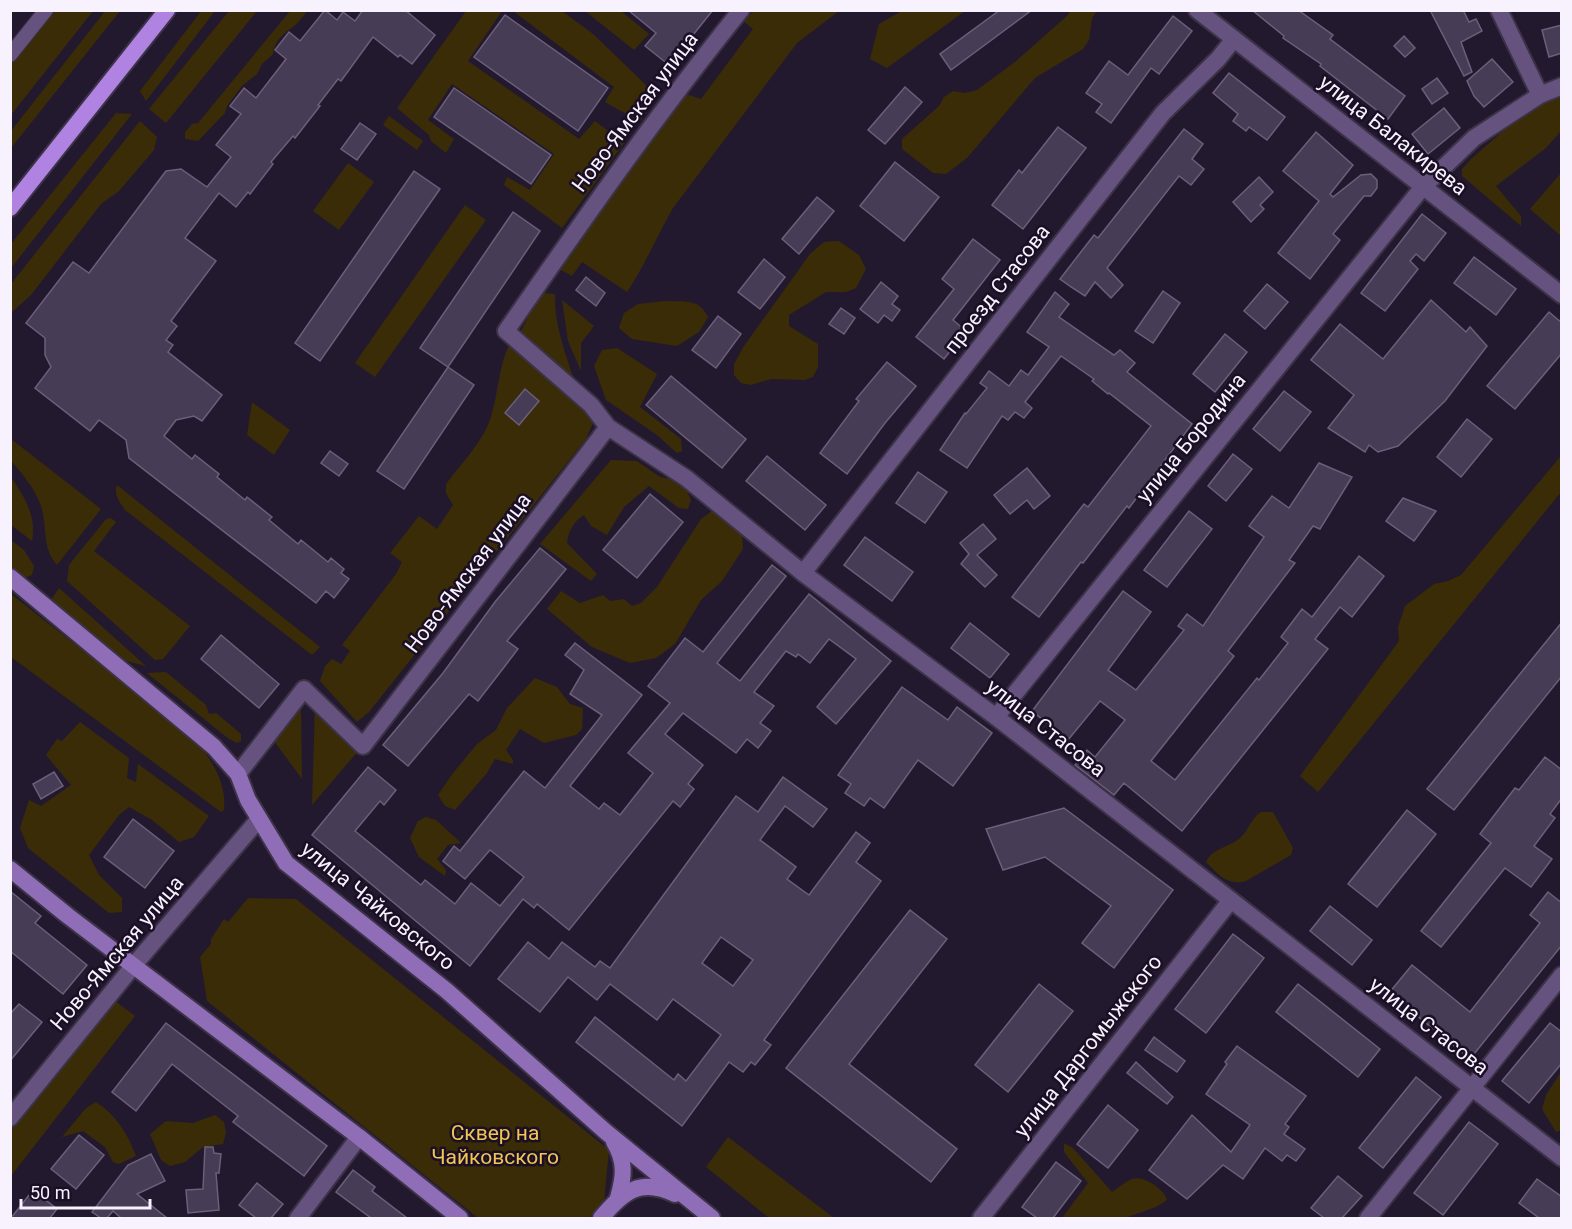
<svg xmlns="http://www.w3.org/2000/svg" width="1572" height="1229" font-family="Roboto,sans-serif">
	<rect width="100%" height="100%" fill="#23192f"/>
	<g fill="#3a2c06">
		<polygon points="106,10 120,11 11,148 11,131"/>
		<polygon points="202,10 215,11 146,101 140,91"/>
		<polygon points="54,11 93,11 11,115 11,65"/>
		<polygon points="229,11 257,11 166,123 149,109"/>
		<path d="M290 11H307C303 16 299 22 294 26 284 33 274 41 273 54L262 64 257 74 242 86 227 106 225 113 198 141 185 139V132L192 124 198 123Z"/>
		<polygon points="466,11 502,11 468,61 579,139 595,121 624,143 562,228 504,185 507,177 530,190 554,154 452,84 428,120 454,139 446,153 431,141 429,135 397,108"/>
		<polygon points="513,11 562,11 593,34 649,88 650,103 640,122 605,102 614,87"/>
		<polygon points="585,11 621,11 649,34 634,50"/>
		<path d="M753 11H839L797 43 673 208C657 236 645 265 627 292L582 262 572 276 559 269 686 94 701 99 753 29 744 22Z"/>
		<polygon points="917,11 965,11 887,68 870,59 879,24 900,12"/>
		<polygon points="1070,11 1097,11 1092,18 1089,40 1083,49 1035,78 967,158 946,174 933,173 902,149 902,139 939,106 944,97 953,91 965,93 977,90 1015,62 1068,15"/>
		<polygon points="1561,91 1561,131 1546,148 1496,186 1521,216 1521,226 1462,176 1462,169 1471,159 1541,98"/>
		<polygon points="116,113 132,114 11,268 11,244"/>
		<polygon points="389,116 423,141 417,150 383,125"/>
		<polygon points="140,121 157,137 154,150 119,191 101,204 31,295 11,313 11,284"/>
		<polygon points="348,163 374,182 339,230 313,211"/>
		<polygon points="1561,173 1561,236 1530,209"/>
		<polygon points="465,205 486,220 375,377 355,363"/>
		<polygon points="839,241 859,255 866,269 856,288 846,292 826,292 789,315 789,326 818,344 818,367 813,377 804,380 771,379 751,385 741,383 734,375 734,364 744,346 810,254 824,242"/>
		<path d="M544 293 555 294C554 324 565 352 574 380L524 338 521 331 534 305Z"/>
		<polygon points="562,300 594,326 581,343 581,371 568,341"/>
		<path d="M665 301C684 302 699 298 708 317L699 332 677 346 632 339 619 328 624 313 638 304Z"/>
		<path d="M511 342 580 403 593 423 586 439 369 712 357 722 320 681 325 666 332 659 341 664 350 651 342 645 396 574 402 562 390 553 419 516 437 529 453 505 446 493V484C458 468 479 445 487 427 499 402 497 364 511 342Z"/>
		<polygon points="617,348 657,374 640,407 681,439 682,451 677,453 657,435 606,400 594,366 602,350"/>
		<polygon points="252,402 290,430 274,455 247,435"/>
		<path d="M11 439 101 509 57 565C41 547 48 524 40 503 34 488 22 473 11 461Z"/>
		<polygon points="1561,456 1561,492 1318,792 1300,776 1399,641 1398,627 1405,606 1434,584 1448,581 1461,575"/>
		<path d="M611 460 637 461 660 477 677 480 685 487 691 500 688 509 679 508 649 486 624 507 607 535 591 526 584 515C574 521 568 532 567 543L597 574 591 581 540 544Z"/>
		<path d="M10 476C24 495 37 517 32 541L11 525Z"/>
		<path d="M117 485 320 647 312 655 125 510C120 502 113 495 117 485Z"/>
		<polygon points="715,509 742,531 743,549 722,581 701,600 675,644 656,658 630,663 592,647 547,609 561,591 580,603 603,595 610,601 624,599 632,606 641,603 657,587 701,519"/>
		<polygon points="111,518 116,522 94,551 190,626 163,659 155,660 67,581 69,565 106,519"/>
		<polygon points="11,540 24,550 34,566 32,575 25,578 11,566"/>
		<polygon points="59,588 146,666 126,661 51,600"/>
		<path d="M11 594C50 625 90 656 130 687 156 707 187 727 206 754 218 771 226 789 224 810L221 812 11 657Z"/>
		<polygon points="166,672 206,705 209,714 216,713 241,734 241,741 237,743 229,739 147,673"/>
		<polygon points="535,678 557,687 570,704 583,708 582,729 576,735 544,743 520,729 506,750 513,760 513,764 495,759 487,773 455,810 445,806 438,795 453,773 477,744 496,730 507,708"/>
		<polygon points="315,703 359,750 312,805"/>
		<polygon points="301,707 302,779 274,741"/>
		<polygon points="80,722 129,758 127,778 136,782 138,764 209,816 194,837 179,842 152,820 129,807 119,815 89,855 99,875 122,898 122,912 109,913 28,848 20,828 29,800 41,806 71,785 46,755 57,739 62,741"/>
		<path d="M1261 812H1273L1293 848 1291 855 1246 881C1227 886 1219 875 1206 862 1211 849 1230 847 1240 838 1249 830 1251 818 1261 812Z"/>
		<polygon points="426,817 436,820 461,843 448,845 437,859 446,870 445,876 419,857 410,838 418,821"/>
		<polygon points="248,898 296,899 609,1150 604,1201 589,1218 478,1218 207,1001 200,957 211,944 211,939 224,919 228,922"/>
		<polygon points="111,998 135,1016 11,1176 11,1127"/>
		<polygon points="1561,1072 1561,1130 1556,1132 1542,1109 1546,1095"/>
		<path d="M96 1102C116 1115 128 1134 136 1156L119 1164 113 1162 105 1147 83 1131 62 1137 86 1108Z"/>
		<polygon points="215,1115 224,1122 226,1133 223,1144 203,1147 185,1162 170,1166 161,1160 150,1134 166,1121 193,1123"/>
		<polygon points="728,1137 834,1218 769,1218 706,1167"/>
		<path d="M1064 1143 1073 1148 1112 1192C1118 1188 1126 1181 1132 1179 1144 1175 1165 1190 1167 1200L1156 1207 1125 1218H1062L1088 1183 1064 1152Z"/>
	</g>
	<g fill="#473c55" stroke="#6b5f7a" stroke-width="1.5" fill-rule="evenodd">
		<polygon points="325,10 337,20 343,12 355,21 363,10 405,10 435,35 412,64 400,55 398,57 373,37 341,81 338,79 318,105 320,106 295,138 293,136 271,162 273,164 250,194 248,192 236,207 219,193 185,238 216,261 171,321 177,326 166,340 173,345 168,352 222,395 202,421 194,416 176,420 164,436 192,459 195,455 219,474 217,477 245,500 247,497 272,517 269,520 298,544 301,540 328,562 331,558 344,569 341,573 349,579 334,598 326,591 316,603 129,458 126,440 99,420 90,431 35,388 51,367 45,355 45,338 26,323 73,262 89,273 166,171 181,169 207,187 231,157 216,145 241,114 230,106 244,88 256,98 286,59 275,50 289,32 300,41"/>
		<polygon points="628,10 713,10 669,65 645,46 656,33"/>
		<polygon points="1000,10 1032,10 951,70 940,54"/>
		<polygon points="1252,10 1298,10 1333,35 1330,39 1405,96 1388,119 1320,66 1321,64 1283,38 1284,36"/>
		<polygon points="1430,10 1463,10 1469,22 1476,19 1482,31 1461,42 1472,72 1464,76"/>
		<polygon points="505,15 608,88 578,131 474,57"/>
		<polygon points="1173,16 1192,31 1159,74 1151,68 1111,123 1096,112 1102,104 1086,93 1109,61 1128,75"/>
		<polygon points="1562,25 1562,53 1549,57 1542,30"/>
		<polygon points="1404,36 1415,48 1405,57 1394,46"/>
		<polygon points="1492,59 1513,82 1484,107 1474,96 1467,81"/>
		<polygon points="1229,73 1285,117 1267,140 1249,127 1246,131 1233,121 1238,114 1213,93"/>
		<polygon points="1437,78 1448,93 1432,104 1422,89"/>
		<polygon points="905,87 922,102 885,144 868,130"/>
		<polygon points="454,88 551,155 531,184 434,117"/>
		<polygon points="1444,108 1460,128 1428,154 1412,134"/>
		<polygon points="360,123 376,134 357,160 341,149"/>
		<polygon points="1058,127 1086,148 1023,229 992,205 1019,170 1022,173"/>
		<polygon points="1184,129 1203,144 1192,159 1204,169 1191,185 1179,176 1107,268 1123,285 1111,298 1095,282 1085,296 1071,287 1060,279 1094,235 1098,238"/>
		<polygon points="1316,132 1353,165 1330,194 1333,197 1361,175 1371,174 1377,180 1377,188 1371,196 1364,196 1333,234 1340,240 1310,279 1278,253 1319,201 1283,171"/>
		<polygon points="895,162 939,197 904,241 860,206"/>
		<polygon points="414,171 440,189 320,361 295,343"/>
		<polygon points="1259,177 1273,192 1260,205 1264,209 1251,222 1233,202"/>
		<polygon points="817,197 834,211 799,254 782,239"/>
		<polygon points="513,212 540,231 448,367 420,348"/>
		<polygon points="1422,214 1446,233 1424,261 1416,254 1410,261 1418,269 1385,311 1361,293"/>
		<polygon points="973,239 1000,260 953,320 966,331 944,359 916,337 954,289 942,279"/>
		<polygon points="1474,257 1516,289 1496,315 1454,283"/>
		<polygon points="764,259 785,277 760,309 738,292"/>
		<polygon points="586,277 605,293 596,306 576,290"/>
		<polygon points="881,282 898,296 892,304 900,310 892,321 884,315 878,323 860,309"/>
		<polygon points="1267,284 1288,302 1265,329 1244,311"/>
		<polygon points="1163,291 1180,303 1153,343 1135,331"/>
		<polygon points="1055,292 1069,304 1059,317 1114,355 1120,350 1135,363 1127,372 1192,424 1129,508 1127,506 1083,563 1081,562 1039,617 1012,597 1084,504 1088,507 1151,426 1109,393 1108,394 1092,381 1094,379 1061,356 1025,402 1032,408 1024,418 1015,412 1008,420 1002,416 967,468 940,450 965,413 966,414 987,388 980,383 989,371 1009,386 1021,370 1028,375 1049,347 1027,332"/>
		<polygon points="1431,300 1466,332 1470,327 1487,346 1445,401 1398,446 1378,452 1369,445 1365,452 1328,428 1354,395 1311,360 1340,324 1383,359"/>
		<polygon points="841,308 855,318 844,334 829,324"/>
		<polygon points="1549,312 1562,323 1562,353 1515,409 1487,386"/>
		<polygon points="718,316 741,334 716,368 692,350"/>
		<polygon points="1225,334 1247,352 1215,392 1193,374"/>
		<polygon points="887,362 916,386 885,423 847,474 820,453 859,401 856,399"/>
		<polygon points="448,367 474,385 404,489 377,471"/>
		<polygon points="671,376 746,439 722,468 646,405"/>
		<polygon points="525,389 539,401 519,425 505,413"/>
		<polygon points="1284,391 1311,412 1280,451 1253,429"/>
		<polygon points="1467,419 1492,439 1461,477 1437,457"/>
		<polygon points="330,451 348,464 339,476 321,463"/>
		<polygon points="1233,454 1252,469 1226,501 1208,486"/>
		<polygon points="767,456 826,505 805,530 746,481"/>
		<polygon points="1319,463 1352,477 1320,529 1313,526 1289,560 1295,563 1228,651 1234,656 1151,761 1175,780 1257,678 1259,680 1288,643 1281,637 1302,609 1312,617 1359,556 1384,576 1352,617 1340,607 1315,639 1328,649 1182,831 1124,783 1114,795 1075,765 1087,750 1095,757 1125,720 1100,701 1068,740 1032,711 1123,591 1151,612 1108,670 1136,690 1184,630 1178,626 1187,614 1203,626 1264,537 1249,526 1272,496 1289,508"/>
		<polygon points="1027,468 1050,496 1034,509 1027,500 1010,514 994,495"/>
		<polygon points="918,472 947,492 925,523 896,503"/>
		<polygon points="650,494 683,522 637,578 603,550"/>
		<polygon points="1403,498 1436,511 1414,541 1386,521"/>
		<polygon points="1189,511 1212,529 1167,587 1144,570"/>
		<polygon points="983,524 996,539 977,555 997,575 985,587 961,564 969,554 960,543"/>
		<polygon points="865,537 913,572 892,601 844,565"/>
		<polygon points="540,548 566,569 507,641 518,649 478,701 469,694 408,766 383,745 443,673 495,602"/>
		<polygon points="772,565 786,576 717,663 740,681 809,594 891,661 836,724 817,707 856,659 829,639 810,663 798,654 796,657 786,651 754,692 774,706 760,723 771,731 758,748 747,739 736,753 683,713 665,734 703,765 688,784 694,789 680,807 673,801 569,930 537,904 534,908 523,899 470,966 312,835 368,767 396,790 384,805 380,801 355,831 421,885 425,880 455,904 471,883 500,906 524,877 490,850 465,879 443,861 454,846 460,851 524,771 545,788 602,715 570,694 584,670 565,655 575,643 642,695 570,786 599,809 604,803 620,815 653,773 628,753 670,703 648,686 685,638 703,652"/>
		<polygon points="1562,622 1562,676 1454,810 1427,789"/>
		<polygon points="970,623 1009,654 990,678 951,648"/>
		<polygon points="221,635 279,684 259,708 201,659"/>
		<polygon points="902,687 948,720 957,707 992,733 953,786 918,760 884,808 870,798 864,806 845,793 851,784 838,775"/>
		<polygon points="1545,757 1562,770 1562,798 1550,814 1555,818 1534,846 1552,859 1531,887 1505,868 1441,947 1421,931 1491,843 1480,834 1515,788 1519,790"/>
		<polygon points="54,772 63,786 41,799 33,784"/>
		<path d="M783 777 827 809 813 827 785 806 760 840 796 867 787 879 809 895 856 832 870 843 856 862 881 881 764 1040 771 1045 755 1065 751 1062 743 1072 729 1062 682 1126 576 1042 595 1017 674 1080 678 1074 686 1081 721 1035 673 999 657 1020 610 984 597 1000 568 977 540 1012 498 979 528 942 549 959 562 942 595 967 600 961 610 968 736 796 758 812ZM721 937 753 960 733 986 702 963Z"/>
		<polygon points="1064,808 1173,890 1114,968 1082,943 1111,906 1045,857 1003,870 986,829"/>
		<polygon points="1407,810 1436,834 1377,907 1348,884"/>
		<polygon points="133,819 174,851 145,888 104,857"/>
		<polygon points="10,891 41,916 35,923 87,965 63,994 10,951"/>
		<polygon points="1548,892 1562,903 1562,945 1470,1059 1389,993 1412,965 1470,1012 1540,923 1530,915"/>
		<polygon points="1330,906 1372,940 1352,965 1310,931"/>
		<polygon points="910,910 947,939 849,1064 957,1149 931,1182 786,1068"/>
		<polygon points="1233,934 1264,958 1206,1033 1175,1009"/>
		<polygon points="1039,984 1073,1011 1008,1092 975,1065"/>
		<polygon points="1298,984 1380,1049 1358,1077 1276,1012"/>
		<polygon points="19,1004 42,1022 10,1061 10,1014"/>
		<polygon points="166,1023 327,1146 304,1176 233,1122 238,1116 172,1064 136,1111 112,1092"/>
		<polygon points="1550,1023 1562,1032 1562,1063 1529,1103 1502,1081"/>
		<polygon points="1154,1037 1185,1061 1177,1072 1145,1050"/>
		<polygon points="1237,1046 1306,1096 1285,1124 1289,1127 1284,1134 1305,1149 1296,1161 1287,1155 1282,1161 1265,1148 1243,1179 1223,1165 1187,1199 1149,1170 1192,1115 1231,1152 1250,1125 1206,1094 1227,1064 1225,1062"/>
		<polygon points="1136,1062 1173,1097 1167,1104 1127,1073"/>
		<polygon points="1416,1077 1441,1097 1383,1168 1359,1148"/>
		<polygon points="1108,1105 1138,1130 1108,1168 1077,1144"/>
		<polygon points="1469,1122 1498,1144 1443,1215 1414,1193"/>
		<polygon points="79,1135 104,1155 76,1189 51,1169"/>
		<polygon points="205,1147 213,1147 214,1153 221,1154 219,1173 216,1173 219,1210 188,1213 186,1190 203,1189"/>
		<polygon points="151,1154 165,1181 137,1194 167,1218 121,1218 113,1211 107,1218 101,1218 92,1212 128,1165"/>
		<polygon points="1056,1162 1081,1181 1053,1218 1037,1218 1022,1207"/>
		<polygon points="353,1170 375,1187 372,1191 407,1218 371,1218 336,1192"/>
		<polygon points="1338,1176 1362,1196 1342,1218 1324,1218 1311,1208"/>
		<polygon points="1537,1179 1562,1197 1562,1218 1539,1218 1519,1203"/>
		<polygon points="257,1183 283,1204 271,1218 256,1218 239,1205"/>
		<polygon points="33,1190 57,1209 50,1218 11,1218"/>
	</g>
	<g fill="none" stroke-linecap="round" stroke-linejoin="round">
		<defs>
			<polyline id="pedestrian" points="10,55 46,10"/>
			<g id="minor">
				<path d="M741 10C657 114 582 222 506 331L591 405 608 427 686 478 803 573 996 717 1562 1158"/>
				<polyline points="1197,10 1562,295"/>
				<polyline points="1499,10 1540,95"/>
				<polyline points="803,573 1163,113 1218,59 1234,39"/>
				<polyline points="996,717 1422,188 1474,138 1540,95 1562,86"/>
				<polyline points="238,774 304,689 363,746 608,427"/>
				<polyline points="298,1218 359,1137"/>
				<polyline points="981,1218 1231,900"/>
				<polyline points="1368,1218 1562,975"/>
			</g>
			<polyline id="tertiary" points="10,1118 134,965 259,819"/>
			<g id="secondary">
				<polyline points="10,577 214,747 238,774 248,800 286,863 447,991 606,1132 712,1218"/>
				<polyline points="10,869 68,916 359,1137 460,1218"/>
				<path d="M614 1142C626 1162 624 1177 618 1198"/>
				<path d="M601 1218C623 1192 640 1177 675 1194"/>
			</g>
			<polyline id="primary" points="10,208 167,10"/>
		</defs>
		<use href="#pedestrian" stroke="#3c3348" stroke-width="16"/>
		<use href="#minor" stroke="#3c3348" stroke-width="20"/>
		<use href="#tertiary" stroke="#3c3348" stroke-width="20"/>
		<use href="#secondary" stroke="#3c3348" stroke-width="20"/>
		<use href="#primary" stroke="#3c3348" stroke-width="20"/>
		<use href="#pedestrian" stroke="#66527f" stroke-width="14"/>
		<use href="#minor" stroke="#66527f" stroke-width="16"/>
		<use href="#tertiary" stroke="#66527f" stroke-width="16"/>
		<use href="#secondary" stroke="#906eb7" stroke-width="16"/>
		<use href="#primary" stroke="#b083e2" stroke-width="16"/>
	</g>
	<g text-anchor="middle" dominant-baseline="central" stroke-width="5" stroke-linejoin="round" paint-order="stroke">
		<g font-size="21" fill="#f7f2fe" stroke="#1a0f25">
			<text transform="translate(635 112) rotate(-53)">Ново-Ямская улица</text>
			<text transform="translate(1393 135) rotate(38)">улица Балакирева</text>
			<text transform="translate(997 289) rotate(-52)">проезд Стасова</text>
			<text transform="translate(1191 438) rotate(-51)">улица Бородина</text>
			<text transform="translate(468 573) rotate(-53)">Ново-Ямская улица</text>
			<text transform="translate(1046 728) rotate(38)">улица Стасова</text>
			<text transform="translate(378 906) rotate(39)">улица Чайковского</text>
			<text transform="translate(117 953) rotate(-50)">Ново-Ямская улица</text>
			<text transform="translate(1429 1026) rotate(38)">улица Стасова</text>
			<text transform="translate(1088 1046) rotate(-52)">улица Даргомыжского</text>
		</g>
		<g font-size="21" fill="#f0c554" stroke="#1a0f25">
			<text x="495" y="1133">Сквер на<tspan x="495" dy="24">Чайковского</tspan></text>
		</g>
	</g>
	<rect width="1572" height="1229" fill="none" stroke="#f7f2fe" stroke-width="24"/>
	<path d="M21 1199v9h129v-9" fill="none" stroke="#f7f2fe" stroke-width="3"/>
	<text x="30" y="1199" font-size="18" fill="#f7f2fe" stroke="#1a0f25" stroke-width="4.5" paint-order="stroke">50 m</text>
</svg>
